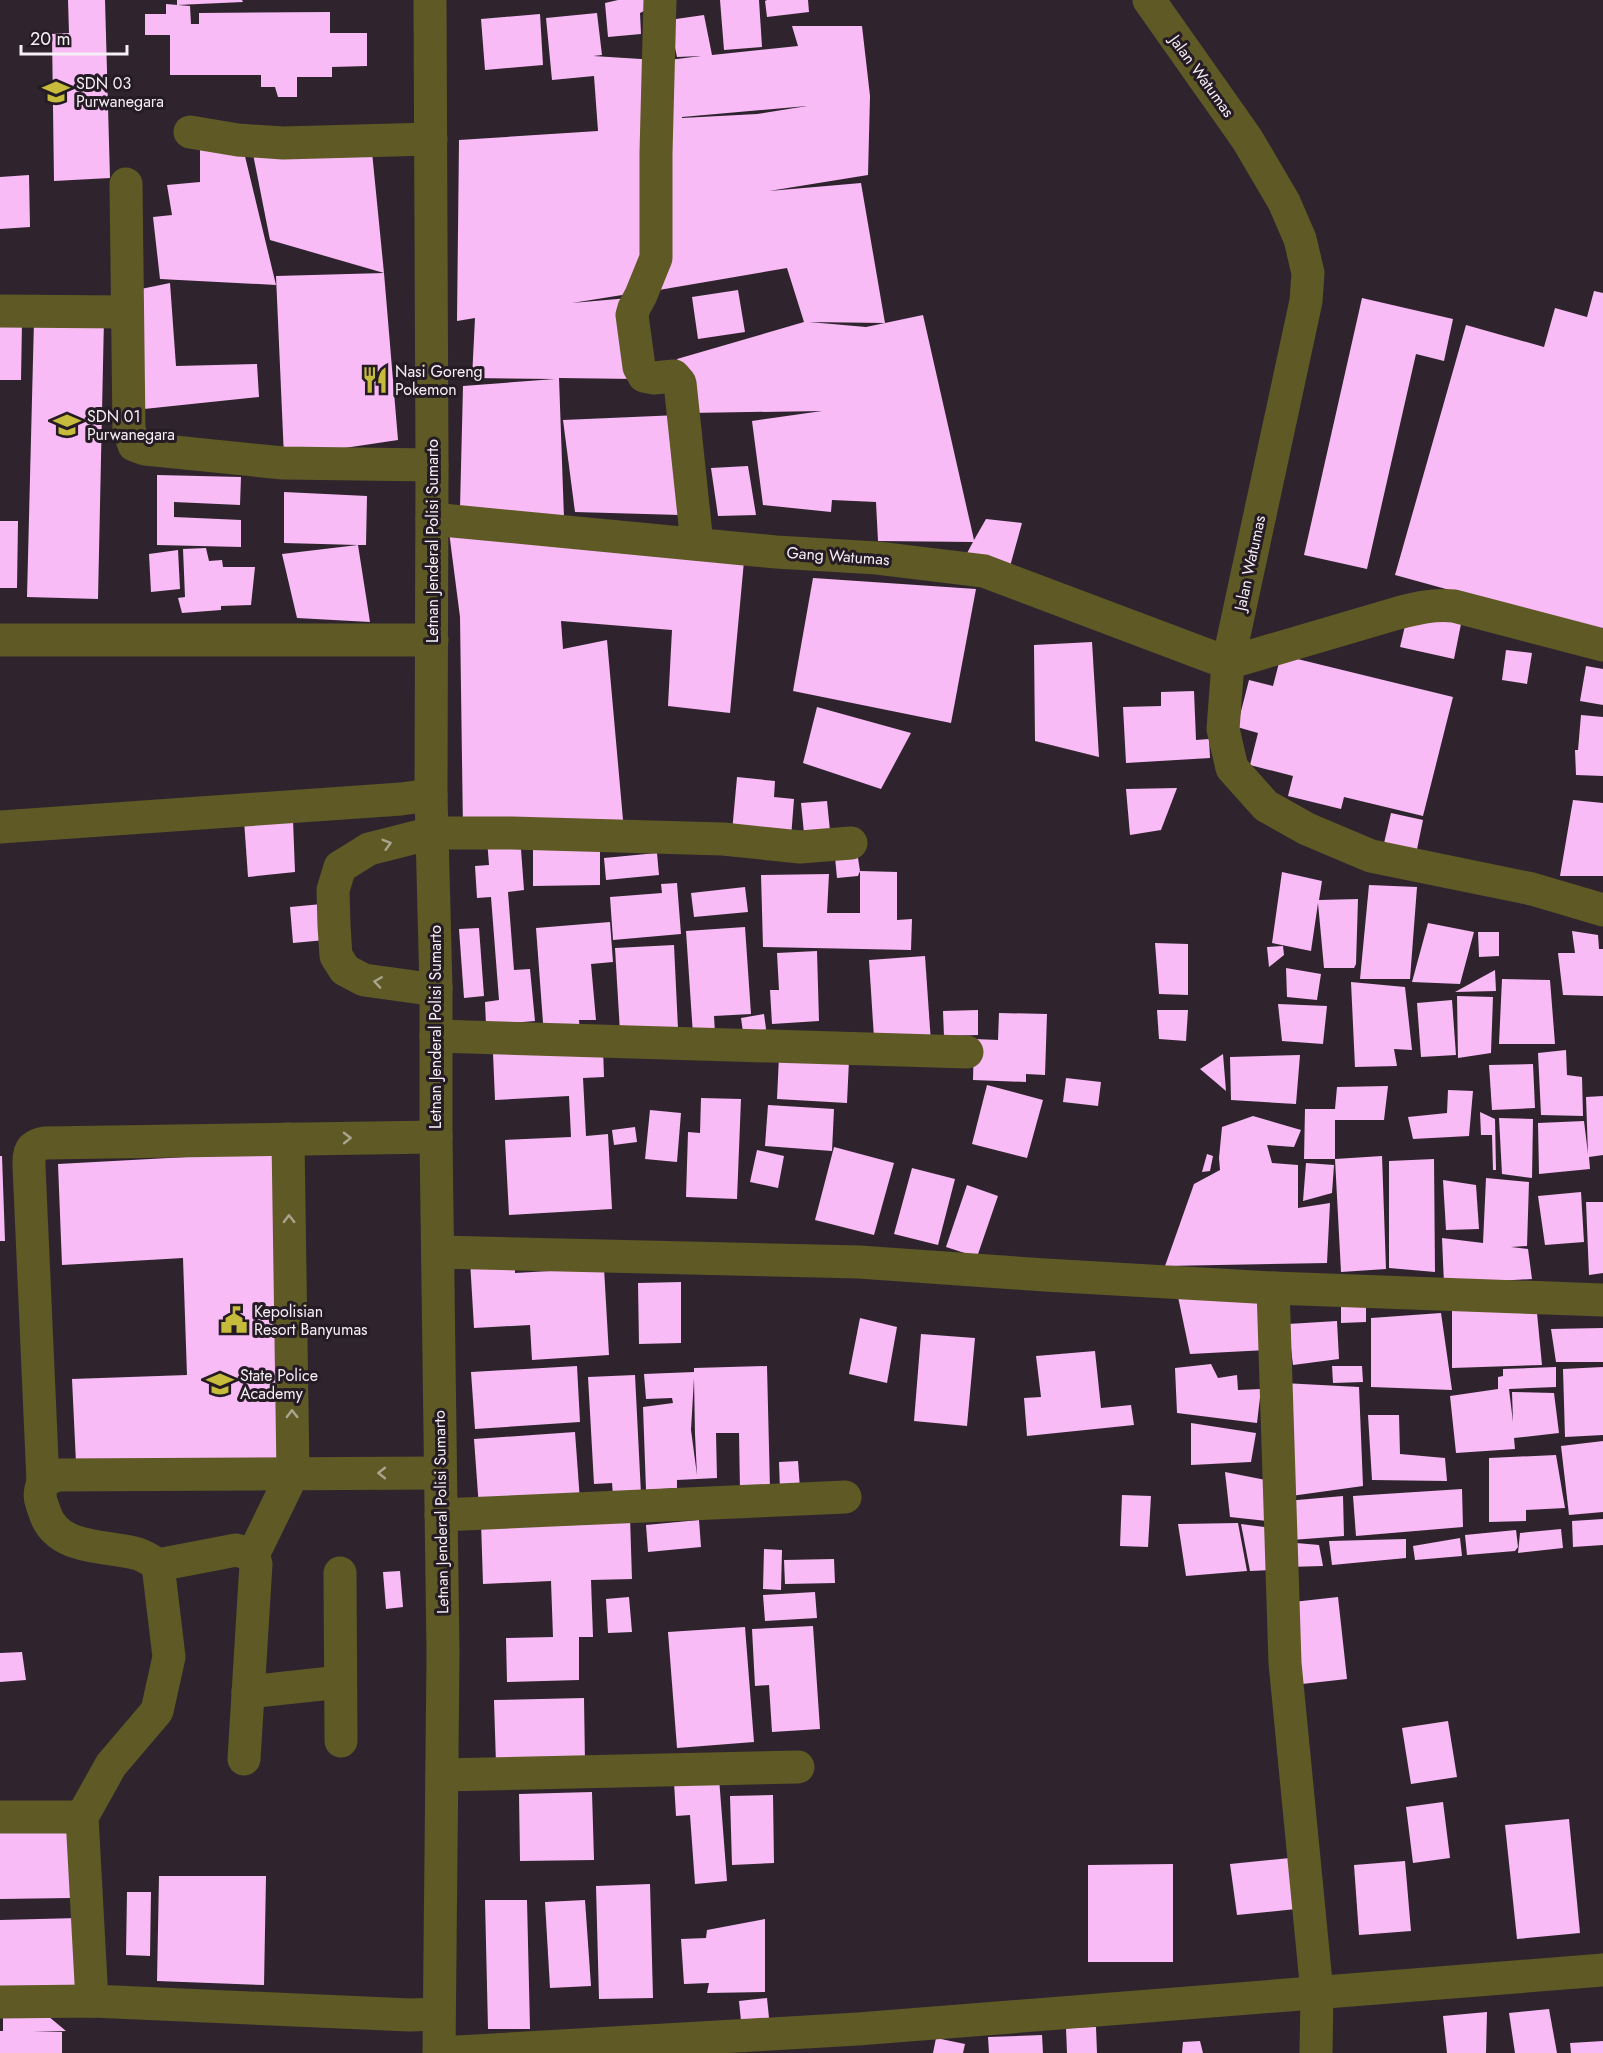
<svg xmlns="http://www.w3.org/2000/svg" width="1603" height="2053" font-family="Jost,sans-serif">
	<rect width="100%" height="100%" fill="#2f242e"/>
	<g fill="#f8bbf5" fill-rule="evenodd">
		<polygon points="68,0 105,0 110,178 54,181 52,34 69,33"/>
		<polygon points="177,0 242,0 243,2 177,5"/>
		<polygon points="618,0 647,0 648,9 640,13 641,34 608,37 605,3"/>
		<polygon points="720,0 759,0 762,47 724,50"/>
		<polygon points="767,0 808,0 809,12 767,17 765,1"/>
		<polygon points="166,4 190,6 191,24 199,24 199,13 330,12 330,33 367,33 367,66 332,67 332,77 297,77 297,97 278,97 275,87 261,87 261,75 170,75 170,35 145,35 145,14 166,14"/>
		<polygon points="597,13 602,55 593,56 657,60 641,292 572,303 629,298 636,379 559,378 564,518 460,508 463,386 555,379 472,378 475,318 457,321 459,140 598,131 594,76 552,80 546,18"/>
		<polygon points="540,14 543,65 485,70 481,19"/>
		<path d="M704 15 712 55 798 46 792 26H862L870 96 868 175 769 191 861 183 885 323 923 315 974 540 986 519 1022 523 1009 570 966 555 973 542 878 541 876 502 832 500 831 512 763 505 752 421 822 411 688 413 677 359 804 322 787 268 653 291 661 61 701 56 677 57 669 20ZM807 106 757 114 682 118V117ZM809 322 885 323 866 327Z"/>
		<polygon points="200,144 243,148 276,285 160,279 153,217 172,215 167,185 200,182"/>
		<polygon points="252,149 372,152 384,273 270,240"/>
		<polygon points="29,175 30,227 0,229 0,177"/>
		<polygon points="384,273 398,440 284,457 276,276"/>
		<polygon points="170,283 176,366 257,364 259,397 144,409 136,290"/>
		<polygon points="738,290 745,332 698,339 692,297"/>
		<polygon points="1594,291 1603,293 1603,632 1395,575 1466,325 1544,347 1555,308 1587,317"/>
		<polygon points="1362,298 1453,319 1444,361 1416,354 1367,569 1304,555"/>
		<polygon points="104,318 98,599 27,597 34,320"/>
		<polygon points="0,321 22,322 21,380 0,380"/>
		<polygon points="679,415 680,515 575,512 563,420"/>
		<polygon points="748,466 756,515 718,516 711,468"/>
		<polygon points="157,475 241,477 240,505 174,502 174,517 241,520 241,547 157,545"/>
		<polygon points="284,492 367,496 366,545 358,545 370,622 297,618 282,554 358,545 284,543"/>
		<polygon points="0,521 18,521 17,588 0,588"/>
		<polygon points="448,524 744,561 730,713 668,706 672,630 561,621 563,649 607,640 624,831 463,831 460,617"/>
		<polygon points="206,548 209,561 222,560 223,567 255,567 251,605 221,606 221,610 182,613 178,598 185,597 183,549"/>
		<polygon points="178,550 180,589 151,592 149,554"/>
		<polygon points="813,578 976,589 951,723 793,691"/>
		<polygon points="1408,613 1461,624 1454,659 1400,647"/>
		<polygon points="1092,642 1099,757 1035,741 1034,645"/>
		<polygon points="1506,650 1532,653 1527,684 1502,680"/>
		<polygon points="1281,655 1453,697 1423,816 1344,797 1341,809 1288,796 1293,776 1250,765 1258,733 1237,727 1249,680 1273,686"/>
		<polygon points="1586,666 1603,669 1603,705 1580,701"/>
		<polygon points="1194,691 1196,740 1209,739 1210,758 1126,763 1123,707 1161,706 1161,692"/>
		<polygon points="817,707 911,733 881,789 803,763"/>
		<polygon points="1581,715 1603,717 1603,776 1576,775 1575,750 1578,750"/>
		<polygon points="737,777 775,781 774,797 794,799 791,838 732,832"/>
		<polygon points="1177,788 1161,830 1130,835 1126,789"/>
		<polygon points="1573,800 1603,803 1603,876 1560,876"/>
		<polygon points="827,801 830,831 804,833 801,803"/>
		<polygon points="1391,813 1423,820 1415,859 1382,852"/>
		<polygon points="244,820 293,820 295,872 248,877"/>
		<polygon points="520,836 524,890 508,892 514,970 530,969 535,1021 486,1025 485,1002 499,1000 491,897 477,898 475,866 489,865 487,839"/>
		<polygon points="600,840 600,885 533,886 533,842"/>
		<polygon points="856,845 860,871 897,872 897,920 912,919 911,950 763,947 761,875 829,874 827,913 860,913 860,871 858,876 837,878 834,847"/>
		<polygon points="657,853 659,875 606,880 604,858"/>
		<polygon points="1282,872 1322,881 1319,900 1358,899 1356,964 1354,968 1324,968 1318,903 1311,951 1272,943"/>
		<polygon points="677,883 681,934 613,940 610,897 662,893 661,884"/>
		<polygon points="1369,885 1417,887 1410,979 1360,979"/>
		<polygon points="745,887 748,912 694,917 691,893"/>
		<polygon points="322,904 325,940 293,943 290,907"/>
		<polygon points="610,922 613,962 591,964 596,1020 579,1020 580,1033 544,1036 536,928"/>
		<polygon points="1428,923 1474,932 1460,984 1412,982"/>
		<polygon points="745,927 751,1014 714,1016 715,1033 693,1035 686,931"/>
		<polygon points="479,928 484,996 464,998 459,929"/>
		<polygon points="1572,931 1598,935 1599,949 1603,949 1603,996 1563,995 1558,953 1575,953"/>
		<polygon points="1478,932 1499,932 1499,956 1479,957"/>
		<polygon points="1155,943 1188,944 1188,995 1159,994"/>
		<polygon points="674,945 678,1029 620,1032 615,948"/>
		<polygon points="1283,946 1284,955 1269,967 1267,947"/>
		<polygon points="817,951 819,1021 772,1024 770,990 779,990 777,953"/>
		<polygon points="925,956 931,1043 874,1038 869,960"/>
		<polygon points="1286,968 1321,974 1317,1000 1287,997"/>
		<polygon points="1495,970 1496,991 1455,992"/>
		<polygon points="1502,979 1550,980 1555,1044 1499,1044"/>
		<polygon points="1351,982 1405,987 1412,1050 1394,1049 1397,1066 1355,1067"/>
		<polygon points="1457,996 1493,997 1491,1053 1458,1058"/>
		<polygon points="1452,1000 1456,1055 1421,1057 1417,1003"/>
		<polygon points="1278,1004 1327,1006 1323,1044 1282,1041"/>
		<polygon points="978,1010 978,1035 944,1036 943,1011"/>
		<polygon points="1157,1010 1188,1010 1186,1041 1159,1039"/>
		<polygon points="999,1013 1047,1014 1045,1075 1026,1074 1026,1082 973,1080 974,1039 998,1040"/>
		<polygon points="764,1014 767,1036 744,1039 741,1018"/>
		<polygon points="603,1048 604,1077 583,1078 586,1136 608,1134 612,1209 509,1215 505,1140 571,1137 569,1096 495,1100 493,1053"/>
		<polygon points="1566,1050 1567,1075 1582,1077 1583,1116 1541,1115 1538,1053"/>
		<polygon points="1223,1054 1226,1091 1200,1069"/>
		<polygon points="1300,1055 1296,1104 1231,1100 1230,1057"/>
		<polygon points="779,1056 849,1060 847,1103 777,1099"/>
		<polygon points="1533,1064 1535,1108 1492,1110 1489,1065"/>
		<polygon points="1066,1078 1101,1082 1098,1106 1063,1102"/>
		<polygon points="987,1085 1043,1100 1027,1158 972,1144"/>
		<polygon points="1388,1086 1384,1120 1335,1120 1335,1159 1304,1159 1305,1109 1335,1109 1337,1087"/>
		<polygon points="1448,1090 1473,1091 1469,1136 1413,1139 1408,1117 1447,1113"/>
		<polygon points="1603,1096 1603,1155 1589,1157 1590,1169 1539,1174 1538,1123 1584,1121 1588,1154 1586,1097"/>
		<polygon points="701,1098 741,1099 737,1199 686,1197 688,1132 700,1133"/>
		<polygon points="768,1105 834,1109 832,1151 765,1146"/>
		<polygon points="650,1110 681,1113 677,1162 645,1159"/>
		<polygon points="1480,1112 1495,1119 1496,1170 1493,1170 1492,1135 1481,1135"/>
		<polygon points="1253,1116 1301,1130 1294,1147 1267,1145 1272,1163 1298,1165 1298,1208 1330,1203 1327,1263 1165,1266 1194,1184 1220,1170 1219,1158 1222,1127"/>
		<polygon points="1499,1118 1533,1119 1532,1178 1502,1174"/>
		<polygon points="635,1127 637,1142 614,1145 612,1130"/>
		<polygon points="834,1147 894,1163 874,1235 815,1220"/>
		<polygon points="757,1150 784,1156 778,1188 750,1182"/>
		<polygon points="280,1152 286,1460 76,1463 72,1379 187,1375 183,1258 62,1265 58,1164"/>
		<polygon points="1207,1154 1213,1156 1210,1171 1202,1172"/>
		<polygon points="0,1156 2,1156 5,1241 0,1241"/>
		<polygon points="1382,1156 1386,1269 1341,1272 1335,1159"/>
		<polygon points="1434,1159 1435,1272 1389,1268 1389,1161"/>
		<polygon points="1306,1163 1334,1165 1332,1193 1303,1201"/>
		<polygon points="912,1168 955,1179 938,1245 894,1234"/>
		<polygon points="1486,1178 1529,1182 1527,1246 1511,1247 1528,1249 1532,1279 1444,1284 1442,1238 1483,1243"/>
		<polygon points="1443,1180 1476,1185 1479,1229 1446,1230"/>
		<polygon points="967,1185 998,1196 977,1257 946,1247"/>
		<polygon points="1581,1192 1584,1242 1545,1245 1538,1196"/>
		<polygon points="1586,1202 1603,1202 1603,1273 1589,1275"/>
		<polygon points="515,1257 515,1273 604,1268 609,1355 532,1360 530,1325 474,1328 470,1260"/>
		<polygon points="681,1282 681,1343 639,1344 638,1283"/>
		<polygon points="1177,1292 1267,1299 1267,1350 1190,1354"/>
		<polygon points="1341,1305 1366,1305 1366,1322 1341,1323"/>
		<polygon points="1452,1308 1537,1313 1542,1365 1452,1368"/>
		<polygon points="1441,1313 1452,1390 1371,1387 1371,1318"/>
		<polygon points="860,1318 897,1327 887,1383 849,1374"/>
		<polygon points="1337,1321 1339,1359 1293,1365 1288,1324"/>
		<polygon points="1603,1328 1603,1362 1556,1362 1551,1329"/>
		<polygon points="921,1334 975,1338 967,1426 914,1421"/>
		<polygon points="1095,1351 1101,1408 1131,1405 1134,1425 1027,1436 1024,1398 1041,1397 1036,1356"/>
		<polygon points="1211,1364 1218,1378 1237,1375 1238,1390 1261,1389 1257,1423 1177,1413 1175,1368"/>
		<polygon points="577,1366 580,1422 475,1429 471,1372"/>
		<path d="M767 1366 770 1489 740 1490 739 1433H716L717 1478 677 1480V1488L646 1490 643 1407 673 1403 672 1398 646 1399 644 1374 694 1372V1368ZM694 1378 695 1434 697 1475 691 1430Z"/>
		<polygon points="1332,1366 1362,1366 1363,1382 1333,1383"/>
		<polygon points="1556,1367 1556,1387 1509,1389 1513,1422 1512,1392 1554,1393 1559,1433 1514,1438 1515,1449 1456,1453 1450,1396 1498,1389 1498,1377 1503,1376 1503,1369"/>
		<polygon points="1603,1367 1603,1435 1565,1437 1563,1369"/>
		<polygon points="635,1375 641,1494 613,1495 612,1483 594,1484 588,1377"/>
		<polygon points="1283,1383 1359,1387 1363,1486 1291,1496"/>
		<polygon points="1368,1415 1399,1415 1400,1454 1445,1458 1447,1481 1372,1480"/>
		<polygon points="1191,1423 1256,1433 1251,1462 1191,1465"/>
		<polygon points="575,1432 580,1501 479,1508 474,1439"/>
		<polygon points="1603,1441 1603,1512 1569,1515 1561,1446"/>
		<polygon points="1556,1455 1565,1508 1526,1510 1526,1521 1489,1522 1489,1458"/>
		<polygon points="798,1461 800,1489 780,1490 779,1462"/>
		<polygon points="1225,1472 1271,1481 1277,1522 1230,1517"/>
		<polygon points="1462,1489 1463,1527 1356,1536 1353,1496"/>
		<polygon points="1122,1495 1151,1496 1148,1547 1120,1546"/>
		<polygon points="1343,1496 1344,1536 1292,1540 1286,1501"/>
		<polygon points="630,1517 632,1579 591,1580 593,1637 579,1637 579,1680 507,1682 506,1638 553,1637 551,1581 483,1584 481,1522"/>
		<polygon points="1603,1519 1603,1545 1573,1547 1572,1521"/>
		<polygon points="699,1520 701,1547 648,1552 646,1525"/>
		<polygon points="1238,1523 1247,1571 1186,1576 1178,1524"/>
		<polygon points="1241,1524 1272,1528 1275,1570 1250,1571"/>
		<polygon points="1561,1529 1563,1548 1518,1553 1520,1533"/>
		<polygon points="1516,1530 1518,1547 1515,1551 1467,1555 1465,1535"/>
		<polygon points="1460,1538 1462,1556 1415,1560 1413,1546"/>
		<polygon points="1406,1539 1406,1558 1332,1565 1329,1541"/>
		<polygon points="1285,1542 1319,1545 1323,1566 1288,1567"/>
		<polygon points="764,1549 782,1550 781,1590 763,1589"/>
		<polygon points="834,1559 835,1583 785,1584 784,1560"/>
		<polygon points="400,1571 403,1607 386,1609 383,1572"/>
		<polygon points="815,1592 817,1618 765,1621 763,1595"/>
		<polygon points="629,1597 632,1632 608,1633 606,1599"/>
		<polygon points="1338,1597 1347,1679 1302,1684 1293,1602"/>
		<polygon points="813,1626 820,1729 772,1732 769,1685 755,1686 752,1629"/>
		<polygon points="745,1627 754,1742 677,1748 668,1632"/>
		<polygon points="22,1652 26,1680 0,1682 0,1653"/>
		<polygon points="584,1698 585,1763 496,1765 494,1700"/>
		<polygon points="1448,1721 1457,1777 1411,1784 1402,1728"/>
		<polygon points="719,1778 727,1881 695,1884 690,1815 676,1816 674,1782"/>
		<polygon points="592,1792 594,1860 520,1861 519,1794"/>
		<polygon points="773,1795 774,1863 732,1865 730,1796"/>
		<polygon points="1443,1802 1450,1858 1413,1863 1406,1807"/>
		<polygon points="1569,1819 1580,1933 1517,1939 1505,1825"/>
		<polygon points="68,1830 71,1898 0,1899 0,1832"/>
		<polygon points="1290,1858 1296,1909 1237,1915 1230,1864"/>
		<polygon points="1405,1861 1411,1931 1359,1935 1354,1865"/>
		<polygon points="1173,1864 1173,1962 1088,1962 1088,1865"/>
		<polygon points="159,1876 266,1876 264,1985 157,1981"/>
		<polygon points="650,1884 653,1998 599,1999 596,1886"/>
		<polygon points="127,1892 151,1892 150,1956 126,1955"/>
		<polygon points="485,1900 527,1900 530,2029 488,2029"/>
		<polygon points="585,1900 591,1986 550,1988 545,1902"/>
		<polygon points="78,1918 78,1986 0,1986 0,1920"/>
		<polygon points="765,1919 765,1992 707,1993 709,1983 684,1984 681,1939 706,1938 707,1930"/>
		<polygon points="767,1998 769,2018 741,2021 739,2001"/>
		<polygon points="36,2006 66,2031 33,2032 62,2032 62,2053 0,2053 0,2031 3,2031 3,2011"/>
		<polygon points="1549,2009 1557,2053 1515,2053 1509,2013"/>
		<polygon points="1487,2012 1486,2053 1447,2053 1443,2016"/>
		<polygon points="1096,2027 1097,2053 1067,2053 1066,2028"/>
		<polygon points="1042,2035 1043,2053 989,2053 988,2037"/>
		<polygon points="936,2038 965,2044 963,2053 933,2053"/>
		<polygon points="1200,2041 1203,2053 1182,2053 1183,2042"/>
		<polygon points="1603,2041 1603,2053 1571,2053 1570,2043"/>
	</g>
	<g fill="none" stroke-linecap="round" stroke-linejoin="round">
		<g stroke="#5e5925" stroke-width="33">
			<polyline points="430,0 432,465 431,795 436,988 436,1137 443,1654 439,2053"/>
			<polyline points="660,0 656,153 656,258 641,295 634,308 632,315 639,367 644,376 654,378 674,376 680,383 697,544"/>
			<polyline points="1149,0 1247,139 1284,202 1300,239 1308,273 1306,301 1228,663 1223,729 1232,768 1266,806 1307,829 1371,856 1532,889 1603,910"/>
			<polyline points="190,132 238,140 283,143 431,139"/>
			<polyline points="126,184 129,430 134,445 145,449 283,463 432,465"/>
			<polyline points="0,311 126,312"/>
			<path d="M432 519 776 552 877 558 984 571 1228 663 1398 613C1417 608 1434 604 1454 606L1603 645"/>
			<polyline points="0,640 432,640"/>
			<polyline points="0,827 401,799 431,795"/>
			<polyline points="436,988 422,988 364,980 345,970 336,956 334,926 333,890 340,867 369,849 432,833 512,833 723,839 800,847 851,843"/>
			<polyline points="436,1036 967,1052"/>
			<polyline points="438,1252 859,1262 1045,1275 1273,1288 1603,1300"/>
			<polyline points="1273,1288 1285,1663 1317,1993 1316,2053"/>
			<path d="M43 1482 29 1166C29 1152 29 1146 45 1143L436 1137"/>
			<polyline points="441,1515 845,1497"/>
			<polyline points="253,1555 293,1473 288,1139"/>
			<polyline points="158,1565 236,1550 253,1555 256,1564 244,1759"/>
			<polyline points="340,1573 341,1741"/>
			<polyline points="248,1692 340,1682"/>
			<polyline points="442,1775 798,1767"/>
			<polyline points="0,1817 82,1817"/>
			<path d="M92 2001 82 1817 111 1765 157 1711 169 1657 158 1565C152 1561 145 1556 138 1554 107 1545 57 1551 45 1513 40 1499 38 1496 43 1482L56 1475 440 1473"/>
			<polyline points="0,2002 92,2001 410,2015 439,2014"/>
			<polyline points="440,2053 858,2029 1603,1970"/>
		</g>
	</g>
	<defs><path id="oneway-chevron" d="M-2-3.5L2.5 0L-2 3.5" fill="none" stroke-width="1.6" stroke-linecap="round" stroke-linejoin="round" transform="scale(1.5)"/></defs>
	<g stroke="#aaa48e">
		<use href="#oneway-chevron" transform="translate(387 844) rotate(-16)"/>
		<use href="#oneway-chevron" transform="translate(378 982) rotate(-172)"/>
		<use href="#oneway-chevron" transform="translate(347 1138) rotate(-1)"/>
		<use href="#oneway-chevron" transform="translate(289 1219) rotate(-91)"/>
		<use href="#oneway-chevron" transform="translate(292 1414) rotate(-91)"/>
		<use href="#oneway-chevron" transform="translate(382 1473) rotate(-180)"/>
	</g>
	<defs>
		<symbol id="school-bare" viewBox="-9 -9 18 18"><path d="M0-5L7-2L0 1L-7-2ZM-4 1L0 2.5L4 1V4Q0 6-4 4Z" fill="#c7bb3c" stroke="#251b24" stroke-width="2.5" paint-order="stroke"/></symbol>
		<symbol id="restaurant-bare" viewBox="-9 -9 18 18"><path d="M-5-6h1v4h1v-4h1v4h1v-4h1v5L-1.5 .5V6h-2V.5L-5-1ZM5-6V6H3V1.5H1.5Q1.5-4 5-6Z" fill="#c7bb3c" stroke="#251b24" stroke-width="2.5" paint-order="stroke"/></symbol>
		<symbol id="civic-bare" viewBox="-9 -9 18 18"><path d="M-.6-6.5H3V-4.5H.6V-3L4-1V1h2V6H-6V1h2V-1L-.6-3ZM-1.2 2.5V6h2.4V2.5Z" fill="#c7bb3c" stroke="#251b24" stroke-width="2.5" paint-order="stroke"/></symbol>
		<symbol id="university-bare" viewBox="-9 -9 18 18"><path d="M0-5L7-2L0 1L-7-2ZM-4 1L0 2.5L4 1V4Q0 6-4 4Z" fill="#c7bb3c" stroke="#251b24" stroke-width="2.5" paint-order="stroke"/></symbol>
	</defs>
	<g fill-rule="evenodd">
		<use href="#school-bare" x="37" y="73" width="38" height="38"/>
		<use href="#restaurant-bare" x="356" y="361" width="38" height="38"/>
		<use href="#school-bare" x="48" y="406" width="38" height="38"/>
		<use href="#civic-bare" x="215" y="1301" width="38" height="38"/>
		<use href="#university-bare" x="201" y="1365" width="38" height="38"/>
	</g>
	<g text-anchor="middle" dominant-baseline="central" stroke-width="6" stroke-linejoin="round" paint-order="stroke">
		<g font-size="16" fill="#f6eff6" stroke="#251b24">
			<text transform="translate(1202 76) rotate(54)">Jalan Watumas</text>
			<text transform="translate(432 541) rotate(-90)">Letnan Jenderal Polisi Sumarto</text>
			<text transform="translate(838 556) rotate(4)">Gang Watumas</text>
			<text transform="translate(1250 563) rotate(-78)">Jalan Watumas</text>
			<text transform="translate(435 1027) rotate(-90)">Letnan Jenderal Polisi Sumarto</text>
			<text transform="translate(441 1512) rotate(-91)">Letnan Jenderal Polisi Sumarto</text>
		</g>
		<g font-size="16" fill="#f6eff6" stroke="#251b24" text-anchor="start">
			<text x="76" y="83">SDN 03<tspan x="76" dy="18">Purwanegara</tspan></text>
			<text x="395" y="371">Nasi Goreng<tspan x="395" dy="18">Pokemon</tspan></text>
			<text x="87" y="416">SDN 01<tspan x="87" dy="18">Purwanegara</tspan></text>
			<text x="254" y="1311">Kepolisian<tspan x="254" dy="18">Resort Banyumas</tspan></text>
			<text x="240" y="1375">State Police<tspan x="240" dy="18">Academy</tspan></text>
		</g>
	</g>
	<path d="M21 45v9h106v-9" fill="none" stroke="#f6eff6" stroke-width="3"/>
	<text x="30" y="45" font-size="18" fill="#f6eff6" stroke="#251b24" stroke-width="4.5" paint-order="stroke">20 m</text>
</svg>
